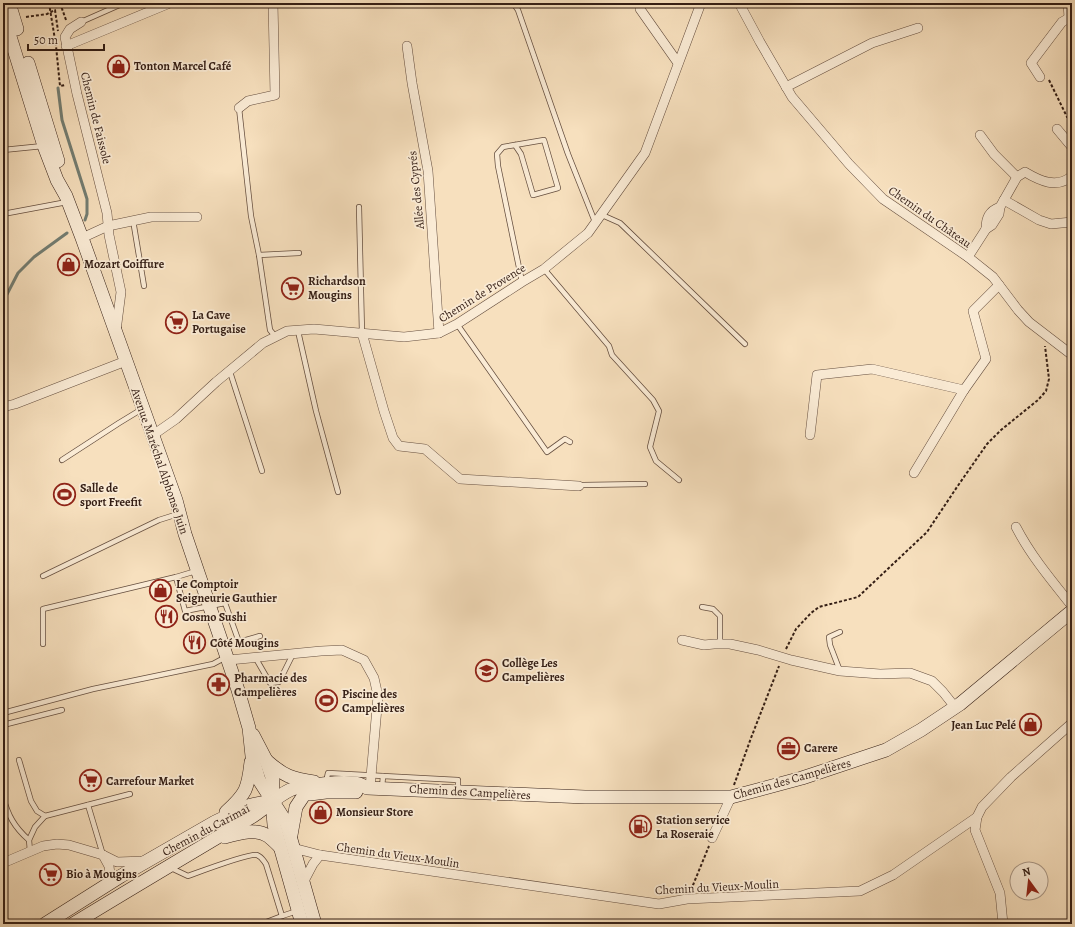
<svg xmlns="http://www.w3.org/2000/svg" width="1075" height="927" font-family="Alegreya,serif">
	<rect width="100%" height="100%" fill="#f7e0be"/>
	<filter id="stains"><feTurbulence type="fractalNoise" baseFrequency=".005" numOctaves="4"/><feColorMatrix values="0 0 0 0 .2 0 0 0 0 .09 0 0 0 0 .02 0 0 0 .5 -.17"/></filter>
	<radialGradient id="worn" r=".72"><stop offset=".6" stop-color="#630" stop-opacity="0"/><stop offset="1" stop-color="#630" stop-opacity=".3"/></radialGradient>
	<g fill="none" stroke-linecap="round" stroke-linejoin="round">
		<g stroke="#737d72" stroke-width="3">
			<polyline points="58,88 62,120 87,199 87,214 85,220"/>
			<polyline points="3,302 18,273 34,257 67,233"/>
			<polyline points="3,370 6,404"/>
		</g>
		<defs>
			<g id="service">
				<polyline points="513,3 518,10 568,154 595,222"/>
				<polyline points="81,22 124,3"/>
				<polyline points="239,108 251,216 259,255 270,330 275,336"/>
				<polyline points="515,145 521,154 533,195 558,188 544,140 503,147 497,154 498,166 522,282"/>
				<polyline points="3,150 43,146"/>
				<polyline points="359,207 362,333"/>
				<polyline points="3,214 67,202"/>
				<polyline points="602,215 620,223 745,344"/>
				<polyline points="133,220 144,286"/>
				<polyline points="259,255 299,253"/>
				<polyline points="544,269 609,346 612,355 653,400 659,411 650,447 656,461 679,480"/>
				<polyline points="457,324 547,452 565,439 570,442"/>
				<polyline points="298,331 316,411 338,492"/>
				<polyline points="228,372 231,375 262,471"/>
				<polyline points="62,460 119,423 142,409"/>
				<polyline points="579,486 583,485 645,484"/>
				<polyline points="196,571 176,577 185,611 225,603 239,642 260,636"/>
				<polyline points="43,576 159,520 178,514"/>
				<polyline points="702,607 713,609 720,616 720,644"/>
				<polyline points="840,632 829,637 830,645 840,671"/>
				<polyline points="43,644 43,609 176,577"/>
				<polyline points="255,657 270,683 279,682 293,654"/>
				<polyline points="3,713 93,689 213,664 226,657"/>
				<polyline points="3,725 62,710"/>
				<polyline points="19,760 31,801 37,811 45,816"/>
				<polyline points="326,782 328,773 383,776"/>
				<polyline points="382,788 383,776 458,780 458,791"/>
				<path d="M3 797C8 815 14 827 29 840"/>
				<polyline points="88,805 103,855"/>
				<polyline points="30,851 29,840 35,827 45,816 130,794"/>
				<path d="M171 868 188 876C199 872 249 853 257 855 262 857 263 860 266 864L282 916 297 911"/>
				<polyline points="261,924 282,916"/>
			</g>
			<g id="minor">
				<polyline points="739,3 760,42 792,97 849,164 883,199 968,257 993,277 1018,310 1029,322 1072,355"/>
				<polyline points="1068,3 1069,18"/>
				<polyline points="640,9 678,63"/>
				<polyline points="81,22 70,29 65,37 77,94 107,213 109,235 121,292 116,331"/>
				<polyline points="66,46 170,3"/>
				<polyline points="407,46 412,83 428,171 439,333"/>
				<polyline points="1040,77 1031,63 1062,22 1069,18 1072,19"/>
				<polyline points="786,87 872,43 918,28"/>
				<polyline points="239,108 248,101 275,95 273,3"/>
				<polyline points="1057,129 1072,147"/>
				<polyline points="980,135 994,154 1017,177"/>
				<polyline points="1004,200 1039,220 1051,224 1072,222"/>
				<path d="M986 229C986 218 989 211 1000 207"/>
				<polyline points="82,238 108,226 151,217 197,217"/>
				<path d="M968 257 986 229 992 225 999 214 1000 207 1017 177 1025 172C1040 181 1057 189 1072 176"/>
				<polyline points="362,333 384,411 393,438 399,446 425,449 460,479 579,486"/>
				<polyline points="3,407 15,404 126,361"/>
				<polyline points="153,435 176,419 216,382 263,343 287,331 314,329 404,337 439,333 457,324 522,282 544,269 588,233 645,153 701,3"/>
				<polyline points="810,435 817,375 872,369 964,390 986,359 973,311 999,285"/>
				<polyline points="914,473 964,390"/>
				<path d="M1016 527C1031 556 1052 581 1072 606"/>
				<polyline points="682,640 704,645 714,644 730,644 758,650 791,660 840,671 880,674 910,673 932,681 943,692 955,707"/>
				<polyline points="229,660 321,651 342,650 364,660 374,678 378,696 370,788"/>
				<polyline points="712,838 731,797"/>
				<polyline points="293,848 320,855 659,904 687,899 860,891 893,875 977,817"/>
				<polyline points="103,855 109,866 111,882"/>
				<polyline points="3,863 43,846 57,844 69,845 103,855 117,862 145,861"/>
				<polyline points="302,884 303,883 313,864 320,855"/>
				<polyline points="1003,924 1000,893 975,830 977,817 982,807 1011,777 1072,723"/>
			</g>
			<g id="secondary">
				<polyline points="9,3 17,29"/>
				<polyline points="3,14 44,146 57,180 66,196 82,238 176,500 185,534 238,690 249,728 252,756 259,780 286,822 315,924"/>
				<polyline points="28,63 58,161"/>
				<polyline points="253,735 266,760 273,780 272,801 274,825 302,924"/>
				<path d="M267 761C284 776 292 779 314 782"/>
				<polyline points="310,794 326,792 356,792"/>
				<path d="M226 812C246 794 248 789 251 762"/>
				<polyline points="291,835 296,807 304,795"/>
				<path d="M225 837C239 833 256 828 268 836 272 839 276 843 280 847"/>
				<polyline points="45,924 121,876 215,822 251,805 271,801"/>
				<path d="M73 924C132 888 191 853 250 818 264 810 275 797 290 790 301 785 347 780 359 784 362 785 364 786 367 788L585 797H731L802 778 886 750 921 730 960 704 1072 611"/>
			</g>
		</defs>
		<use href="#service" stroke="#654e3f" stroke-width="6"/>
		<use href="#minor" stroke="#654e3f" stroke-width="10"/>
		<use href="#secondary" stroke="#341e15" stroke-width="14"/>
		<g stroke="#341e15" stroke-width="2" stroke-dasharray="3 2" stroke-linecap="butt">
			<polyline points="49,3 56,46 60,86 65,85"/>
			<polyline points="60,3 66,20"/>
			<polyline points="26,17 47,14 55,10 58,31"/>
			<polyline points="1049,80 1067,117 1072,114"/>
			<polyline points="786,649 796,629 811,613 819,607 858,597 927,532 957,487 987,444 1001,430 1038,400 1046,391 1049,379 1045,346"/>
			<polyline points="734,785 751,738 779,666"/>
			<polyline points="691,890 709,846"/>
		</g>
		<use href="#service" stroke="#faebd5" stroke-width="4.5"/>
		<use href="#minor" stroke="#faebd5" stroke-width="9"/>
		<use href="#secondary" stroke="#faebd5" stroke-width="13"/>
	</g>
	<defs>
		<symbol id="shop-ring" viewBox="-11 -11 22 22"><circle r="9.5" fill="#faebd5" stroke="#8f2418" stroke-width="1.5"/><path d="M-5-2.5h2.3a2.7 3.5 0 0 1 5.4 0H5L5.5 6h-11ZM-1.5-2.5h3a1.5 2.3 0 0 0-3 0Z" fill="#8f2418"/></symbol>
		<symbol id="supermarket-ring" viewBox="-11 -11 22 22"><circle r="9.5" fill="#faebd5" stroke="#8f2418" stroke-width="1.5"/><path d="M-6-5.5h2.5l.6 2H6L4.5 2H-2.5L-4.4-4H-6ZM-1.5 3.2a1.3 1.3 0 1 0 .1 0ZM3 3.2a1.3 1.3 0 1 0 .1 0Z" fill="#8f2418"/></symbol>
		<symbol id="stadium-ring" viewBox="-11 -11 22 22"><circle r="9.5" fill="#faebd5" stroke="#8f2418" stroke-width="1.5"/><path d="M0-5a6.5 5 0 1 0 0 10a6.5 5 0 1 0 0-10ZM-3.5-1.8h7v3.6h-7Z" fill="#8f2418"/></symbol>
		<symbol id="restaurant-ring" viewBox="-11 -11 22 22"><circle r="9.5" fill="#faebd5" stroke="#8f2418" stroke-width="1.5"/><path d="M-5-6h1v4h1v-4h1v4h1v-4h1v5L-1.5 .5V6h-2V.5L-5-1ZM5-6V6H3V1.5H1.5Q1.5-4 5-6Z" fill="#8f2418"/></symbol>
		<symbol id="school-ring" viewBox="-11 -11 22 22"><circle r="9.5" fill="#faebd5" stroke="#8f2418" stroke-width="1.5"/><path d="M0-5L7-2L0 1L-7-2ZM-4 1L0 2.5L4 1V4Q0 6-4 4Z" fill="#8f2418"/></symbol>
		<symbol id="pharmacy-ring" viewBox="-11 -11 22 22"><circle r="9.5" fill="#faebd5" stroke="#8f2418" stroke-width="1.5"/><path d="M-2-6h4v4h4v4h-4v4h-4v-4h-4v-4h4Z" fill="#8f2418"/></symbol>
		<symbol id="office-ring" viewBox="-11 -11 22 22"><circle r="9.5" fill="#faebd5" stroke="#8f2418" stroke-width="1.5"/><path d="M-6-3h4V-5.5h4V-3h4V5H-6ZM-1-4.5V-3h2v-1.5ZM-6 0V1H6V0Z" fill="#8f2418"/></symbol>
		<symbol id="fuel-ring" viewBox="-11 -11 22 22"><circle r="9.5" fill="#faebd5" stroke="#8f2418" stroke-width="1.5"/><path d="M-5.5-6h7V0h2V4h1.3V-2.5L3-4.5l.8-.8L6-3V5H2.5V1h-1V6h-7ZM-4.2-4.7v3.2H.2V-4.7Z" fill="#8f2418"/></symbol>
	</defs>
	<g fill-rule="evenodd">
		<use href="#shop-ring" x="106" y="54" width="25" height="25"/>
		<use href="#shop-ring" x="56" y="252" width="25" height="25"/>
		<use href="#supermarket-ring" x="280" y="276" width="25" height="25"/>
		<use href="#supermarket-ring" x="164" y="310" width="25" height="25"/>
		<use href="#stadium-ring" x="52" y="482" width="25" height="25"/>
		<use href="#shop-ring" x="148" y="578" width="25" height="25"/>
		<use href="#restaurant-ring" x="154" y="604" width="25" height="25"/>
		<use href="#restaurant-ring" x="182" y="630" width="25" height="25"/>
		<use href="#school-ring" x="474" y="658" width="25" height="25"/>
		<use href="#pharmacy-ring" x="206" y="672" width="25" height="25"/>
		<use href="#stadium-ring" x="314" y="688" width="25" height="25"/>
		<use href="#shop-ring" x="1018" y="712" width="25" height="25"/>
		<use href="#office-ring" x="776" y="736" width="25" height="25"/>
		<use href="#supermarket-ring" x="78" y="768" width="25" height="25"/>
		<use href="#shop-ring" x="308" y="800" width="25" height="25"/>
		<use href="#fuel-ring" x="628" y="814" width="25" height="25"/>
		<use href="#supermarket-ring" x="38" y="862" width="25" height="25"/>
	</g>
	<g text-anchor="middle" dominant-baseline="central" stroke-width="3.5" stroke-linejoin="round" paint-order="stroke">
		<g font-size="12" font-weight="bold" fill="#341e15" stroke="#faebd5" text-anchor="start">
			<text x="134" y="66">Tonton Marcel Café</text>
			<text x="84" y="264">Mozart Coiffure</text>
			<text x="308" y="281">Richardson<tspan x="308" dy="14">Mougins</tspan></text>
			<text x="192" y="315">La Cave<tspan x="192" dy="14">Portugaise</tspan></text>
			<text x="80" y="488">Salle de<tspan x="80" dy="14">sport Freefit</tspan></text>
			<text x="176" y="584">Le Comptoir<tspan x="176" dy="14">Seigneurie Gauthier</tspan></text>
			<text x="182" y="617">Cosmo Sushi</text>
			<text x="210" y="643">Côté Mougins</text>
			<text x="502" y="663">Collège Les<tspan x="502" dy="14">Campelières</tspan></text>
			<text x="234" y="678">Pharmacie des<tspan x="234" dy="14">Campelières</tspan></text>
			<text x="342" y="694">Piscine des<tspan x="342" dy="14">Campelières</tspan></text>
			<text x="1016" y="725" text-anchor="end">Jean Luc Pelé</text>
			<text x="804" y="748">Carere</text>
			<text x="106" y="781">Carrefour Market</text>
			<text x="336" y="812">Monsieur Store</text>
			<text x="656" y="820">Station service<tspan x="656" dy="14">La Roseraie</tspan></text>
			<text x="66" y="874">Bio à Mougins</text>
		</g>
		<g font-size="12" fill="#341e15" stroke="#faebd5">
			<text transform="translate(96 118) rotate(76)">Chemin de Faissole</text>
			<text transform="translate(416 190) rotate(-96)">Allée des Cyprés</text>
			<text transform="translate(930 217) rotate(35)">Chemin du Château</text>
			<text transform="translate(482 293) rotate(-32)">Chemin de Provence</text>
			<text transform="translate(160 461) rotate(71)">Avenue Maréchal Alphonse Juin</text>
			<text transform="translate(792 779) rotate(-16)">Chemin des Campelières</text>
			<text transform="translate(470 792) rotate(3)">Chemin des Campelières</text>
			<text transform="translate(206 830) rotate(-28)">Chemin du Carimaï</text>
			<text transform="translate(398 855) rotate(8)">Chemin du Vieux-Moulin</text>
			<text transform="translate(717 887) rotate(-3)">Chemin du Vieux-Moulin</text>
		</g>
	</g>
	<rect width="1075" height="927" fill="none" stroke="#f7e0be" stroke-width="16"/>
	<rect x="4" y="4" width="1067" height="919" fill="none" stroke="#341e15" stroke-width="2"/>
	<rect x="8" y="8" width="1059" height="911" fill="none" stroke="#341e15"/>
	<g transform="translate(1029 881) rotate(345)"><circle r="19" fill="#faebd5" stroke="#ab9988"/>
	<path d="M0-3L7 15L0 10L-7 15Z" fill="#8f2418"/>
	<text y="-6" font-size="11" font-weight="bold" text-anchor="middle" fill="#341e15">N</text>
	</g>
	<path d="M28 44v6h76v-6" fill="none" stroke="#341e15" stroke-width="2"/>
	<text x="34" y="44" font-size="12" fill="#341e15" stroke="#faebd5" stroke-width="3" paint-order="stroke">50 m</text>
	<rect width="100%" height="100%" filter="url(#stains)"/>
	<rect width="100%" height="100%" fill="url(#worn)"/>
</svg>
